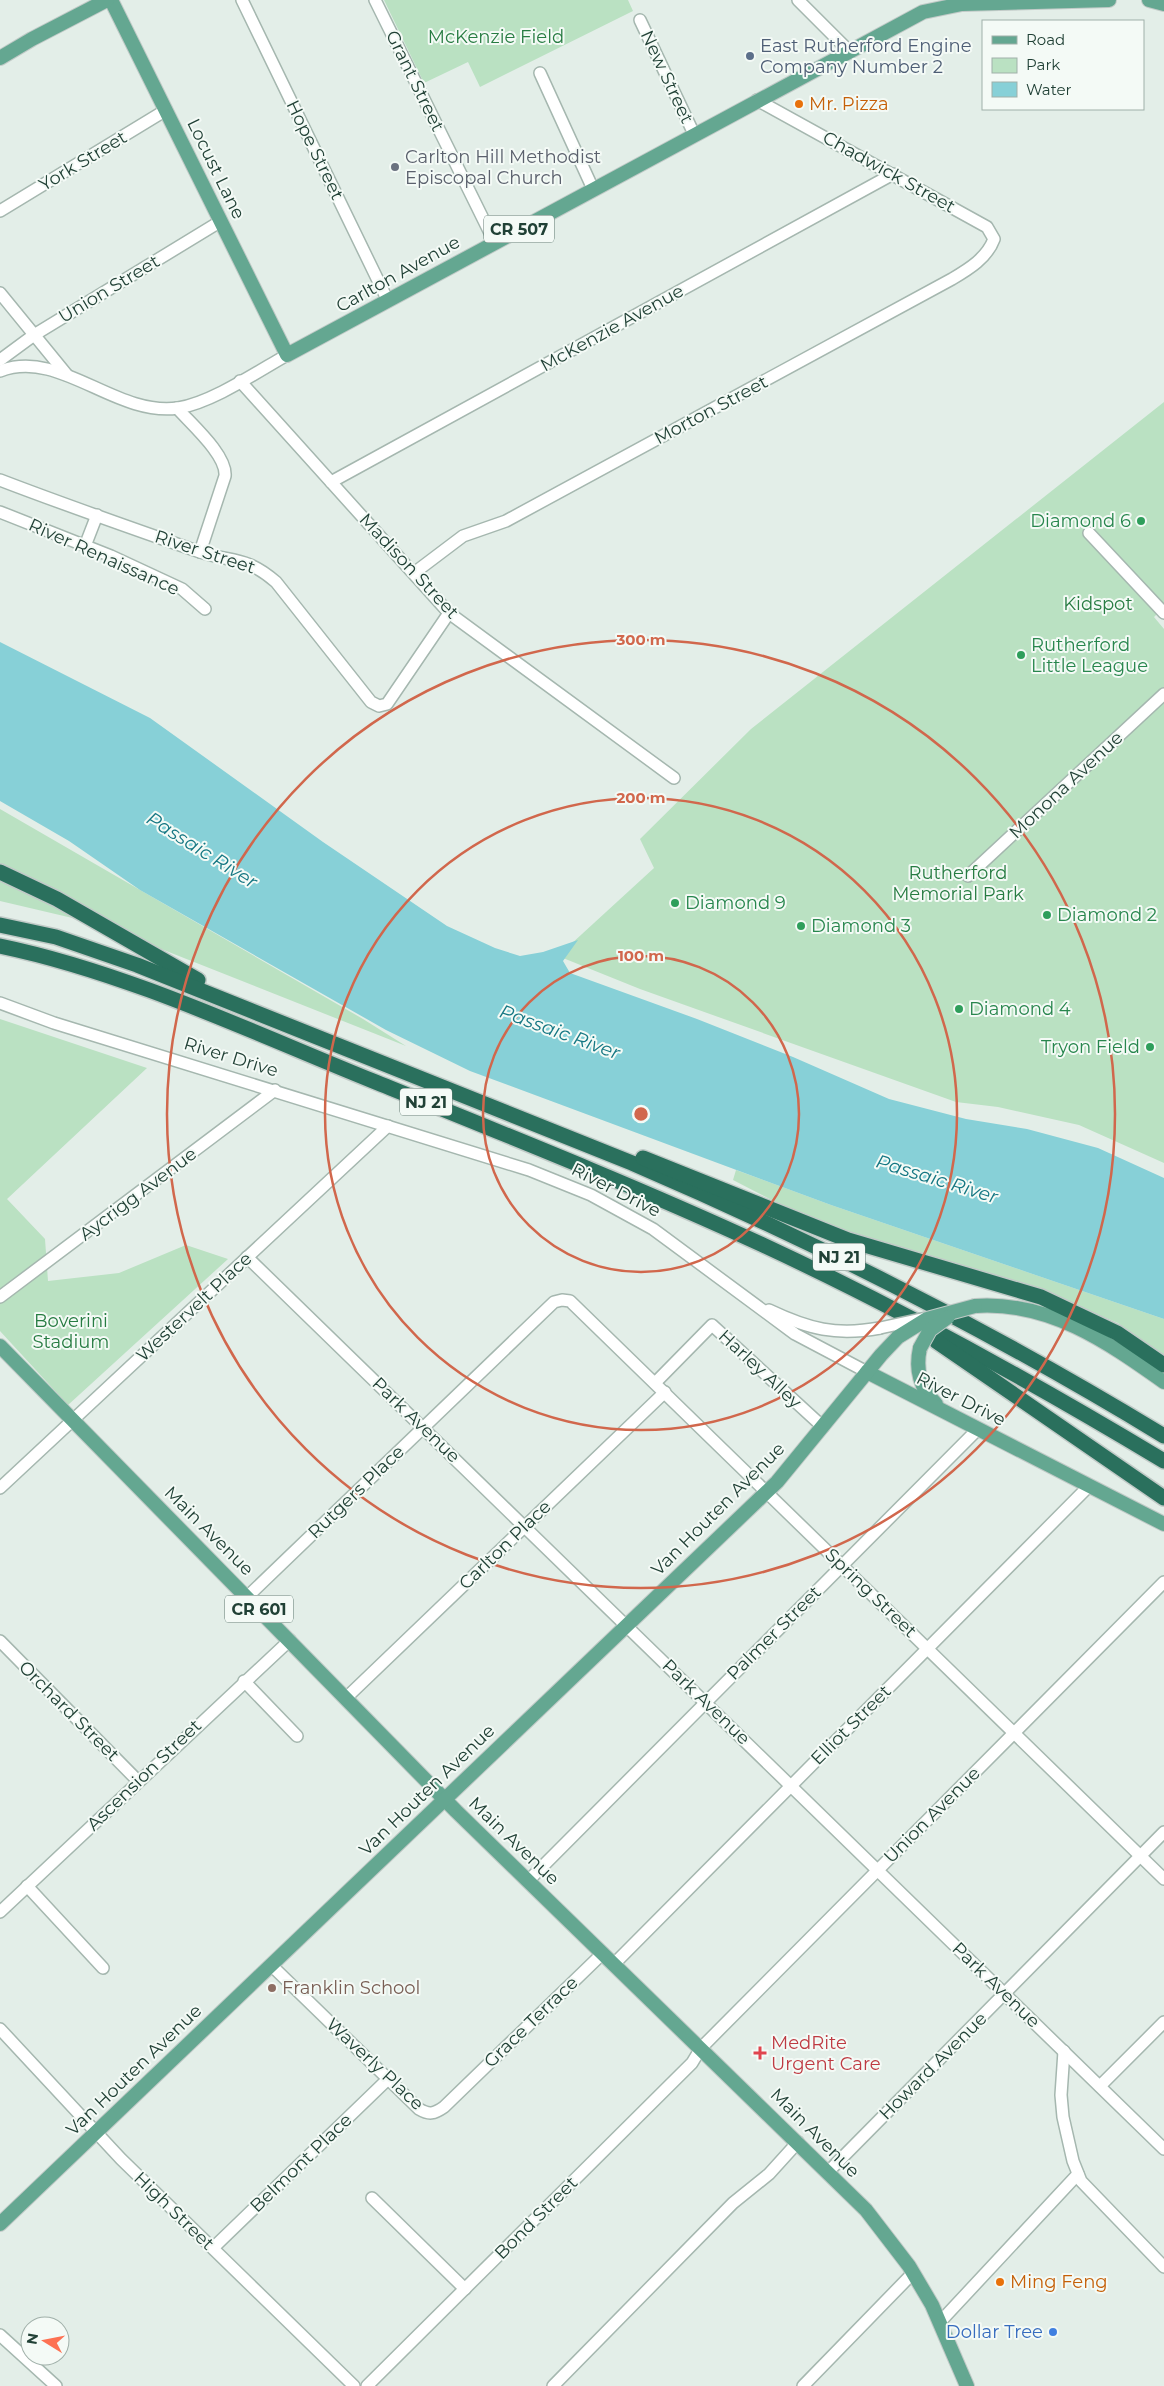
<svg xmlns="http://www.w3.org/2000/svg" width="1164" height="2386" font-family="Montserrat,sans-serif">
	<rect width="100%" height="100%" fill="#e3eee8"/>
	<g fill="#bae1c2">
		<polygon points="384,0 628,0 633,11 480,87 468,62 424,83"/>
		<polygon points="1164,402 1164,607 1154,617 1164,629 1164,1163 1079,1125 998,1107 956,1102 640,989 558,956 654,868 640,839 751,729"/>
		<polygon points="0,809 363,1019 406,1046 98,924 0,901"/>
		<polygon points="0,1019 147,1068 7,1199 45,1239 48,1281 119,1273 186,1245 228,1259 68,1405 0,1331"/>
		<polygon points="736,1170 831,1205 1164,1319 1164,1357 1118,1323 1022,1283 885,1245 799,1214 733,1180"/>
	</g>
	<polygon fill="#87d0d7" points="0,642 150,718 323,842 447,926 495,948 520,956 543,952 578,940 563,961 570,973 697,1019 793,1057 889,1099 966,1119 1027,1129 1098,1148 1164,1178 1164,1319 831,1205 470,1071 386,1030 140,890 69,841 0,801"/>
	<g fill="none" stroke-linecap="round" stroke-linejoin="round">
		<defs>
			<g id="minor">
				<polyline points="242,0 388,301"/>
				<polyline points="375,0 495,243"/>
				<polyline points="798,0 848,50"/>
				<polyline points="640,20 694,134"/>
				<polyline points="540,73 593,189"/>
				<polyline points="0,211 166,110"/>
				<polyline points="0,293 67,375"/>
				<polyline points="0,360 34,335 221,221"/>
				<path d="M0 371C60 348 115 417 178 408 211 403 257 372 287 355"/>
				<polyline points="240,381 449,613 674,778"/>
				<path d="M177 408C191 424 227 455 225 476L200 552"/>
				<path d="M0 480C65 505 131 528 197 551 231 563 245 555 276 582L371 702 379 706 387 704 449 613"/>
				<polyline points="331,482 893,174"/>
				<polyline points="0,512 111,556 182,589 205,609"/>
				<polyline points="1089,533 1164,613"/>
				<polyline points="85,546 97,515"/>
				<path d="M414 573 463 536 506 521 952 279C969 269 987 258 994 239L987 227 757 100"/>
				<polyline points="968,876 1164,694"/>
				<polyline points="0,1003 54,1023 529,1170 591,1195 653,1229 795,1334 867,1372"/>
				<polyline points="247,1257 1164,2149"/>
				<polyline points="0,1297 275,1090"/>
				<path d="M769 1310C809 1329 836 1336 880 1328"/>
				<polyline points="655,1383 712,1325 823,1427"/>
				<polyline points="0,1488 388,1126"/>
				<polyline points="247,1597 554,1302 562,1300 570,1301 1164,1879"/>
				<polyline points="0,1641 138,1781"/>
				<polyline points="244,1681 297,1736"/>
				<polyline points="346,1698 665,1392"/>
				<polyline points="528,1881 978,1429"/>
				<polyline points="27,1886 103,1968"/>
				<polyline points="0,1912 290,1640"/>
				<polyline points="614,1964 1089,1486"/>
				<path d="M271 1965 419 2109C429 2115 434 2114 444 2107L603 1953"/>
				<polyline points="0,2029 121,2159 354,2386"/>
				<polyline points="1064,2051 1061,2095 1063,2117 1073,2161 1081,2181 1164,2267"/>
				<polyline points="1100,2086 1164,2022"/>
				<polyline points="828,2172 1164,1832"/>
				<polyline points="372,2198 465,2289"/>
				<polyline points="213,2248 388,2079"/>
				<polyline points="940,2322 1078,2174"/>
				<polyline points="0,2335 56,2386"/>
				<polyline points="367,2386 692,2063 701,2048 1164,1582"/>
				<polyline points="553,2386 733,2203 769,2174 798,2142"/>
				<polyline points="803,2386 913,2273"/>
			</g>
			<g id="major">
				<polyline points="111,0 287,355 923,12 962,4 1109,0"/>
				<polyline points="1149,0 1164,4"/>
				<polyline points="0,58 32,39 107,0"/>
				<path d="M975 1306C1049 1301 1106 1341 1164 1382"/>
				<polyline points="0,1346 456,1811 866,2210 909,2266 932,2305 967,2386"/>
				<path d="M920 1348C915 1370 920 1388 936 1404"/>
				<polyline points="867,1372 1164,1524"/>
				<polyline points="0,2224 777,1482 881,1355 898,1337"/>
			</g>
			<g id="highway">
				<polyline points="0,872 57,899 198,980"/>
				<path d="M0 925 56 937 137 965 632 1163C816 1242 993 1332 1164 1436"/>
				<path d="M0 946C126 972 254 1033 373 1081 504 1134 635 1186 763 1245 901 1309 1034 1383 1164 1461"/>
				<polyline points="643,1158 848,1240 1041,1297 1117,1333 1164,1365"/>
				<polyline points="936,1341 1164,1498"/>
			</g>
		</defs>
		<use href="#minor" stroke="#a5b7af" stroke-width="14"/>
		<use href="#major" stroke="#c1cac7" stroke-width="16"/>
		<use href="#highway" stroke="#c1cac7" stroke-width="18"/>
		<use href="#minor" stroke="#fff" stroke-width="11"/>
		<use href="#major" stroke="#64a791" stroke-width="14"/>
		<use href="#highway" stroke="#2a705d" stroke-width="15"/>
		<defs>
			<polyline id="minor-bridge" points="880,1328 926,1318"/>
			<g id="major-bridge">
				<polyline points="898,1337 927,1319 975,1306"/>
				<polyline points="920,1348 930,1330 948,1317"/>
			</g>
		</defs>
		<use href="#minor-bridge" stroke="#a5b7af" stroke-width="14" stroke-linecap="butt"/>
		<use href="#major-bridge" stroke="#c1cac7" stroke-width="16" stroke-linecap="butt"/>
		<use href="#minor-bridge" stroke="#fff" stroke-width="11"/>
		<use href="#major-bridge" stroke="#64a791" stroke-width="14"/>
	</g>
	<g fill="none" stroke="#d1674c" stroke-width="2.5">
		<circle cx="641" cy="1114" r="158"/>
		<circle cx="641" cy="1114" r="316"/>
		<circle cx="641" cy="1114" r="474"/>
	</g>
	<circle fill="#5c6f8a" stroke="#f4faf6" stroke-width="2" cx="750" cy="56" r="5"/>
	<g fill="#e8710a" stroke="#f4faf6" stroke-width="2">
		<circle cx="799" cy="104" r="5"/>
		<circle cx="1000" cy="2282" r="5"/>
	</g>
	<circle fill="#6b7280" stroke="#f4faf6" stroke-width="2" cx="395" cy="167" r="5"/>
	<g fill="#2e9e5b" stroke="#f4faf6" stroke-width="2">
		<circle cx="1141" cy="521" r="5"/>
		<circle cx="1021" cy="655" r="5"/>
		<circle cx="675" cy="903" r="5"/>
		<circle cx="1047" cy="915" r="5"/>
		<circle cx="801" cy="926" r="5"/>
		<circle cx="959" cy="1009" r="5"/>
		<circle cx="1150" cy="1047" r="5"/>
	</g>
	<circle fill="#8d6e63" stroke="#f4faf6" stroke-width="2" cx="272" cy="1988" r="5"/>
	<path fill="#e0444e" stroke="#f4faf6" stroke-width="2" d="M757.5 2045.5h5v5h5v5h-5v5h-5v-5h-5v-5h5z"/>
	<circle fill="#3f7fe0" stroke="#f4faf6" stroke-width="2" cx="1053" cy="2332" r="5"/>
	<g text-anchor="middle" dominant-baseline="central" stroke-width="4" stroke-linejoin="round" paint-order="stroke">
		<g fill="#f4faf6" stroke="#607870" stroke-width="1">
			<rect x="484" y="215.5" width="70" height="27" rx="4"/>
			<rect x="400" y="1088.5" width="52" height="27" rx="4"/>
			<rect x="813" y="1243.5" width="52" height="27" rx="4"/>
			<rect x="225" y="1595.5" width="68" height="27" rx="4"/>
		</g>
		<g font-size="16" font-weight="bold" fill="#214136">
			<text x="519" y="229">CR 507</text>
			<text x="426" y="1102">NJ 21</text>
			<text x="839" y="1257">NJ 21</text>
			<text x="259" y="1609">CR 601</text>
		</g>
		<g font-size="18" fill="#277c42" stroke="#f4faf6">
			<text x="496" y="37">McKenzie Field</text>
			<text x="1098" y="604">Kidspot</text>
			<text x="958" y="873">Rutherford<tspan x="958" dy="21">Memorial Park</tspan></text>
			<text x="71" y="1321">Boverini<tspan x="71" dy="21">Stadium</tspan></text>
		</g>
		<g font-size="18" fill="#4e5e75" stroke="#f4faf6" text-anchor="start">
			<text x="760" y="46">East Rutherford Engine<tspan x="760" dy="21">Company Number 2</tspan></text>
		</g>
		<g font-size="18" fill="#214136" stroke="#f4faf6">
			<text transform="translate(667 77) rotate(65)">New Street</text>
			<text transform="translate(415 81) rotate(64)">Grant Street</text>
			<text transform="translate(315 150) rotate(64)">Hope Street</text>
			<text transform="translate(83 161) rotate(-31)">York Street</text>
			<text transform="translate(216 169) rotate(64)">Locust Lane</text>
			<text transform="translate(889 172) rotate(29)">Chadwick Street</text>
			<text transform="translate(398 274) rotate(-29)">Carlton Avenue</text>
			<text transform="translate(109 289) rotate(-31)">Union Street</text>
			<text transform="translate(612 328) rotate(-29)">McKenzie Avenue</text>
			<text transform="translate(711 410) rotate(-28)">Morton Street</text>
			<text transform="translate(205 552) rotate(18)">River Street</text>
			<text transform="translate(104 557) rotate(24)">River Renaissance</text>
			<text transform="translate(409 566) rotate(47)">Madison Street</text>
			<text transform="translate(1066 785) rotate(-43)">Monona Avenue</text>
			<text transform="translate(231 1057) rotate(17)">River Drive</text>
			<text transform="translate(616 1190) rotate(27)">River Drive</text>
			<text transform="translate(138 1194) rotate(-37)">Aycrigg Avenue</text>
			<text transform="translate(194 1307) rotate(-43)">Westervelt Place</text>
			<text transform="translate(760 1369) rotate(43)">Harley Alley</text>
			<text transform="translate(961 1399) rotate(27)">River Drive</text>
			<text transform="translate(416 1420) rotate(44)">Park Avenue</text>
			<text transform="translate(356 1492) rotate(-44)">Rutgers Place</text>
			<text transform="translate(718 1509) rotate(-45)">Van Houten Avenue</text>
			<text transform="translate(209 1531) rotate(45)">Main Avenue</text>
			<text transform="translate(505 1545) rotate(-44)">Carlton Place</text>
			<text transform="translate(871 1593) rotate(44)">Spring Street</text>
			<text transform="translate(774 1633) rotate(-45)">Palmer Street</text>
			<text transform="translate(706 1702) rotate(44)">Park Avenue</text>
			<text transform="translate(69 1711) rotate(45)">Orchard Street</text>
			<text transform="translate(851 1725) rotate(-45)">Elliot Street</text>
			<text transform="translate(144 1775) rotate(-44)">Ascension Street</text>
			<text transform="translate(427 1790) rotate(-44)">Van Houten Avenue</text>
			<text transform="translate(932 1815) rotate(-45)">Union Avenue</text>
			<text transform="translate(514 1841) rotate(44)">Main Avenue</text>
			<text transform="translate(996 1985) rotate(44)">Park Avenue</text>
			<text transform="translate(531 2022) rotate(-44)">Grace Terrace</text>
			<text transform="translate(375 2064) rotate(43)">Waverly Place</text>
			<text transform="translate(933 2066) rotate(-45)">Howard Avenue</text>
			<text transform="translate(134 2070) rotate(-44)">Van Houten Avenue</text>
			<text transform="translate(815 2133) rotate(45)">Main Avenue</text>
			<text transform="translate(301 2163) rotate(-44)">Belmont Place</text>
			<text transform="translate(174 2211) rotate(44)">High Street</text>
			<text transform="translate(536 2218) rotate(-45)">Bond Street</text>
		</g>
		<g font-size="18" fill="#c56008" stroke="#f4faf6" text-anchor="start">
			<text x="809" y="104">Mr. Pizza</text>
			<text x="1010" y="2282">Ming Feng</text>
		</g>
		<g font-size="18" fill="#5b616d" stroke="#f4faf6" text-anchor="start">
			<text x="405" y="157">Carlton Hill Methodist<tspan x="405" dy="21">Episcopal Church</tspan></text>
		</g>
		<g font-size="18" fill="#27864d" stroke="#f4faf6" text-anchor="start">
			<text x="1131" y="521" text-anchor="end">Diamond 6</text>
			<text x="1031" y="645">Rutherford<tspan x="1031" dy="21">Little League</tspan></text>
			<text x="685" y="903">Diamond 9</text>
			<text x="1057" y="915">Diamond 2</text>
			<text x="811" y="926">Diamond 3</text>
			<text x="969" y="1009">Diamond 4</text>
			<text x="1140" y="1047" text-anchor="end">Tryon Field</text>
		</g>
		<g font-size="18" fill="#785e54" stroke="#f4faf6" text-anchor="start">
			<text x="282" y="1988">Franklin School</text>
		</g>
		<g font-size="18" fill="#be3a42" stroke="#f4faf6" text-anchor="start">
			<text x="771" y="2043">MedRite<tspan x="771" dy="21">Urgent Care</tspan></text>
		</g>
		<g font-size="18" fill="#366cbe" stroke="#f4faf6" text-anchor="end">
			<text x="1043" y="2332">Dollar Tree</text>
		</g>
		<g font-size="19" font-style="italic" fill="#157783" stroke="#f4faf6">
			<text transform="translate(202 850) rotate(32)">Passaic River</text>
			<text transform="translate(560 1032) rotate(20)">Passaic River</text>
			<text transform="translate(937 1179) rotate(17)">Passaic River</text>
		</g>
	</g>
	<circle cx="641" cy="1114" r="8" fill="#d1674c" stroke="#f4faf6" stroke-width="2.5"/>
	<g font-size="15" text-anchor="middle" font-weight="bold" fill="#d1674c" stroke="#f4faf6" stroke-width="4" stroke-linejoin="round" paint-order="stroke">
		<text x="641" y="645">300 m</text>
		<text x="641" y="803">200 m</text>
		<text x="641" y="961">100 m</text>
	</g>
	<rect x="982" y="20" width="162" height="90" fill="#f4faf6" stroke="#a0b0a9"/>
	<rect x="992" y="36" width="25" height="8" fill="#64a791" stroke="#a0b0a9"/>
	<text x="1026" y="45" font-size="15" fill="#214136">Road</text>
	<rect x="992" y="58" width="25" height="15" fill="#bae1c2" stroke="#a0b0a9"/>
	<text x="1026" y="70" font-size="15" fill="#214136">Park</text>
	<rect x="992" y="82" width="25" height="15" fill="#87d0d7" stroke="#a0b0a9"/>
	<text x="1026" y="95" font-size="15" fill="#214136">Water</text>
	<g transform="translate(45 2341) rotate(280)"><circle r="24" fill="#f4faf6" stroke="#a0b0a9"/>
	<path d="M0-4L9 19L0 12L-9 19Z" fill="#fd7152"/>
	<text y="-8" font-size="14" font-weight="bold" text-anchor="middle" fill="#214136">N</text>
	</g>
</svg>
